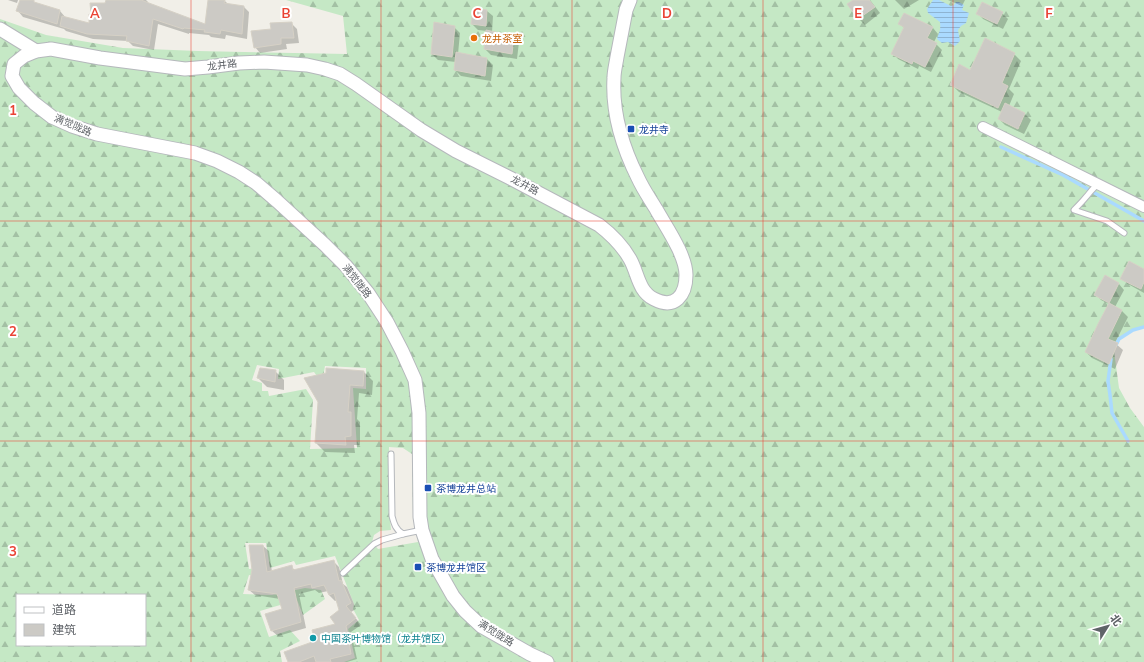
<svg xmlns="http://www.w3.org/2000/svg" width="1144" height="662" font-family="Mulish,'Noto Sans SC',sans-serif">
	<defs>
		<pattern id="forest-firs" width="22" height="20" patternUnits="userSpaceOnUse"><rect width="22" height="20" fill="#c5e8c5"/><path d="M5 1l3.5 6h-7zM16 11l3.5 6h-7z" fill="#a3c0a4"/></pattern>
		<pattern id="water-rules" width="6" height="5" patternUnits="userSpaceOnUse"><rect width="6" height="5" fill="#aadaff"/><path d="M0 2.5h6" fill="none" stroke="#8eb4d2"/></pattern>
	</defs>
	<rect width="100%" height="100%" fill="#f1efe8"/>
	<path fill="url(#forest-firs)" fill-rule="evenodd" d="M286 0H1144V327L1133 330 1121 338 1114 351 1119 388 1130 408 1144 427V662H344L355 658 348 629 359 620 353 609 354 604 335 556 296 565 294 561 270 568 266 543H245L249 569 264 567 265 578 249 575 243 594 272 595 305 588 321 590 325 599 303 615 297 600 260 611 269 637 290 630 300 641 280 651 282 662H0V19L46 35 123 48 198 51 347 54 343 16ZM257 365 279 369 278 379 314 372 322 383 325 366 366 368V389L353 388 357 448 310 449 313 400 306 389 269 396 268 391H262V383L252 380ZM389 447 403 448 412 454 413 515 418 542 378 549 372 542 374 535 380 531 391 530 390 519ZM17 595H145V645H17Z"/>
	<path fill="url(#water-rules)" d="M933 0H939L951 6 954 5 956 2H959L964 5 962 10 969 13 966 23 961 26 958 30 960 41 955 46 948 42 942 43 937 39C939 31 941 32 940 22L928 13 927 9Z"/>
	<g fill="#0003">
		<polygon points="8,0 18,0 17,3"/>
		<polygon points="21,0 28,0 36,4 60,11 66,18 90,24 106,4 107,0 146,0 148,2 147,4 205,25 209,0 224,0 229,5 244,7 249,12 247,39 226,35 225,39 211,37 209,35 189,33 189,34 158,24 154,50 133,46 128,41 93,39 66,31 64,29 23,17 18,11"/>
		<polygon points="855,0 870,0 880,13 865,25 859,19 848,5"/>
		<polygon points="895,0 919,0 904,9"/>
		<polygon points="948,0 965,0 962,6"/>
		<polygon points="487,11 493,16 492,32 513,36 519,42 517,59 491,55 485,49 487,31 478,30 472,24"/>
		<polygon points="978,13 1002,13 1008,19 1003,29 983,19"/>
		<polygon points="905,14 933,28 938,34 934,42 942,50 931,72 919,66 918,69 898,59 893,53 905,29 900,24"/>
		<polygon points="291,23 297,29 299,43 286,44 287,49 260,53 255,47 272,29"/>
		<polygon points="454,27 460,33 458,54 487,59 493,65 491,81 461,76 455,70 456,62 438,60 432,54"/>
		<polygon points="1014,54 1021,61 1009,89 1014,94 1009,106 1025,114 1031,120 1024,134 1005,125 999,119 1002,112 959,92 952,85 971,71"/>
		<polygon points="1144,270 1144,293 1128,284 1122,279"/>
		<polygon points="1119,284 1124,290 1115,307 1122,311 1128,317 1115,343 1123,350 1115,369 1092,358 1086,352 1109,304 1101,300 1096,294"/>
		<polygon points="275,371 284,380 284,390 267,387 258,378"/>
		<polygon points="364,372 373,381 372,395 359,393 357,419 360,422 360,445 354,445 355,453 325,452 316,443 319,402"/>
		<polygon points="263,546 269,551 272,572 291,567 295,570 333,561 339,567 343,584 347,587 356,609 351,612 361,625 351,632 357,659 347,662 289,662 317,642 337,624 341,611 337,600 335,601 329,595 328,591 319,593 315,590 299,594 306,628 278,636 272,631 283,609 280,599 255,595 249,590"/>
	</g>
	<g fill="none" stroke-linecap="round" stroke-linejoin="round">
		<g stroke="#aadaff" stroke-width="3.5">
			<polyline points="1001,147 1063,175 1144,221"/>
			<polyline points="1116,345 1119,339 1133,330 1144,327"/>
			<polyline points="1111,359 1108,381 1110,395 1112,413 1128,441"/>
		</g>
	</g>
	<g fill="#cccac5" stroke="#d6d1c6">
		<polygon points="20,0 34,0 34,2 60,10 57,24 16,11"/>
		<polygon points="106,0 141,0 205,24 208,0 225,0 224,3 244,6 242,34 221,30 220,34 204,32 205,30 184,28 183,29 153,19 149,46 126,41 127,36 87,34 60,26 62,16 89,23 89,14 91,14 90,3 105,3"/>
		<polygon points="853,0 869,0 875,7 858,19 847,4"/>
		<polygon points="982,2 1003,12 997,24 976,14"/>
		<polygon points="473,8 487,10 486,26 471,24"/>
		<polygon points="904,13 933,27 927,38 937,43 925,67 913,61 912,64 891,54 904,27 898,24"/>
		<polygon points="292,22 294,38 281,38 281,44 254,48 251,31 271,29 270,23"/>
		<polygon points="434,22 455,26 452,57 431,54"/>
		<polygon points="486,30 514,36 512,54 484,49"/>
		<polygon points="985,38 1015,53 1002,83 1008,86 998,108 950,85 959,64 970,70"/>
		<polygon points="456,52 487,58 485,76 454,70"/>
		<polygon points="1005,103 1025,113 1018,129 998,119"/>
		<polygon points="1129,261 1144,269 1144,282 1141,289 1120,279"/>
		<polygon points="1105,275 1119,283 1109,303 1094,295"/>
		<polygon points="1109,303 1122,310 1108,339 1118,343 1109,364 1085,352 1098,324"/>
		<polygon points="260,368 276,370 275,382 257,378"/>
		<polygon points="326,368 364,371 363,386 350,385 348,412 351,412 351,436 345,437 346,445 315,443 318,402 304,378 326,373"/>
		<polygon points="249,545 263,545 267,572 292,565 293,570 334,560 339,581 341,580 351,603 346,606 356,618 346,626 351,654 330,659 331,662 316,662 314,656 299,662 288,662 284,652 315,641 312,630 335,624 330,617 339,610 334,593 329,595 324,585 312,588 311,584 294,588 301,622 271,631 265,614 282,609 277,594 248,590 252,570"/>
	</g>
	<g fill="none" stroke-linecap="round" stroke-linejoin="round">
		<defs>
			<g id="service">
				<path d="M1098 185C1092 188 1090 193 1086 197 1082 202 1078 206 1074 210L1107 221 1124 233"/>
				<path d="M391 454 392 516C394 524 396 530 403 534L422 530"/>
				<polyline points="343,573 374,544 382,540 403,534"/>
			</g>
			<polyline id="minor" points="983,127 1144,207"/>
			<g id="tertiary">
				<polyline points="0,29 36,51"/>
				<path d="M547 662 530 654 481 626 465 611 453 596 432 559 422 530 420 517 419 413 415 380 402 351 387 322 368 293 346 266 325 245 277 201 256 183 239 172 217 161 195 153 97 134 72 126 52 117 34 103 19 88 12 76 14 64 24 56 36 51 51 49 100 58 185 69 208 67 239 63 264 62 307 65 325 69 340 74 356 84 421 130 456 151 510 178 599 225C612 235 622 245 630 259 638 273 638 291 654 299 675 310 686 295 686 275 686 255 666 227 656 209 650 199 643 189 638 178 623 148 612 112 614 78 614 71 616 64 617 57 620 41 623 26 626 10L630 0"/>
			</g>
		</defs>
		<use href="#service" stroke="#b5b8bc" stroke-width="7"/>
		<use href="#minor" stroke="#b5b8bc" stroke-width="12"/>
		<use href="#tertiary" stroke="#b5b8bc" stroke-width="15"/>
		<use href="#service" stroke="#fff" stroke-width="5"/>
		<use href="#minor" stroke="#fff" stroke-width="10"/>
		<use href="#tertiary" stroke="#fff" stroke-width="13"/>
	</g>
	<path fill="none" stroke="#ea4335" stroke-width="1" stroke-opacity="0.55" d="M191 0V662M381 0V662M572 0V662M763 0V662M953 0V662M0 221H1144M0 441H1144"/>
	<circle fill="#e8710a" stroke="#fff" stroke-width="1.5" cx="474" cy="38" r="4"/>
	<g fill="#1a4fb4" stroke="#fff" stroke-width="1.5">
		<rect x="627" y="125" width="8" height="8" rx="2"/>
		<rect x="424" y="484" width="8" height="8" rx="2"/>
		<rect x="414" y="563" width="8" height="8" rx="2"/>
	</g>
	<circle fill="#0f9aa8" stroke="#fff" stroke-width="1.5" cx="313" cy="638" r="4"/>
	<g text-anchor="middle" dominant-baseline="central" stroke-width="4" stroke-linejoin="round" paint-order="stroke">
		<g font-size="10" fill="#c56008" stroke="#fff" text-anchor="start">
			<text x="482" y="38">龙井茶室</text>
		</g>
		<g font-size="10" fill="#5f6368" stroke="#fff">
			<text transform="translate(222 65) rotate(-7)">龙井路</text>
			<text transform="translate(73 125) rotate(23)">满觉陇路</text>
			<text transform="translate(525 185) rotate(27)">龙井路</text>
			<text transform="translate(357 281) rotate(52)">满觉陇路</text>
			<text transform="translate(496 633) rotate(32)">满觉陇路</text>
		</g>
		<g font-size="10" fill="#164399" stroke="#fff" text-anchor="start">
			<text x="639" y="129">龙井寺</text>
			<text x="436" y="488">茶博龙井总站</text>
			<text x="426" y="567">茶博龙井馆区</text>
		</g>
		<g font-size="10" fill="#0d838f" stroke="#fff" text-anchor="start">
			<text x="321" y="638">中国茶叶博物馆（龙井馆区）</text>
		</g>
	</g>
	<g font-size="13" text-anchor="middle" font-weight="bold" fill="#ea4335" stroke="#fff" stroke-width="4" stroke-linejoin="round" paint-order="stroke">
		<text x="95" y="18">A</text>
		<text x="286" y="18">B</text>
		<text x="477" y="18">C</text>
		<text x="667" y="18">D</text>
		<text x="858" y="18">E</text>
		<text x="1049" y="18">F</text>
		<text x="13" y="115">1</text>
		<text x="13" y="336">2</text>
		<text x="13" y="556">3</text>
	</g>
	<rect x="16" y="594" width="130" height="52" fill="#ffffff" stroke="#bfc1c3"/>
	<rect x="24" y="607" width="20" height="6" fill="#ffffff" stroke="#bfc1c3"/>
	<text x="52" y="614" font-size="12" fill="#5f6368">道路</text>
	<rect x="24" y="624" width="20" height="12" fill="#cccac5" stroke="#bfc1c3"/>
	<text x="52" y="634" font-size="12" fill="#5f6368">建筑</text>
	<g transform="translate(1108 626) rotate(53)" stroke="#ffffff" stroke-width="3" paint-order="stroke">
	<path d="M0-3L7 15L0 10L-7 15Z" fill="#5f6368"/>
	<text y="-6" font-size="11" font-weight="bold" text-anchor="middle" fill="#5f6368">北</text>
	</g>
</svg>
